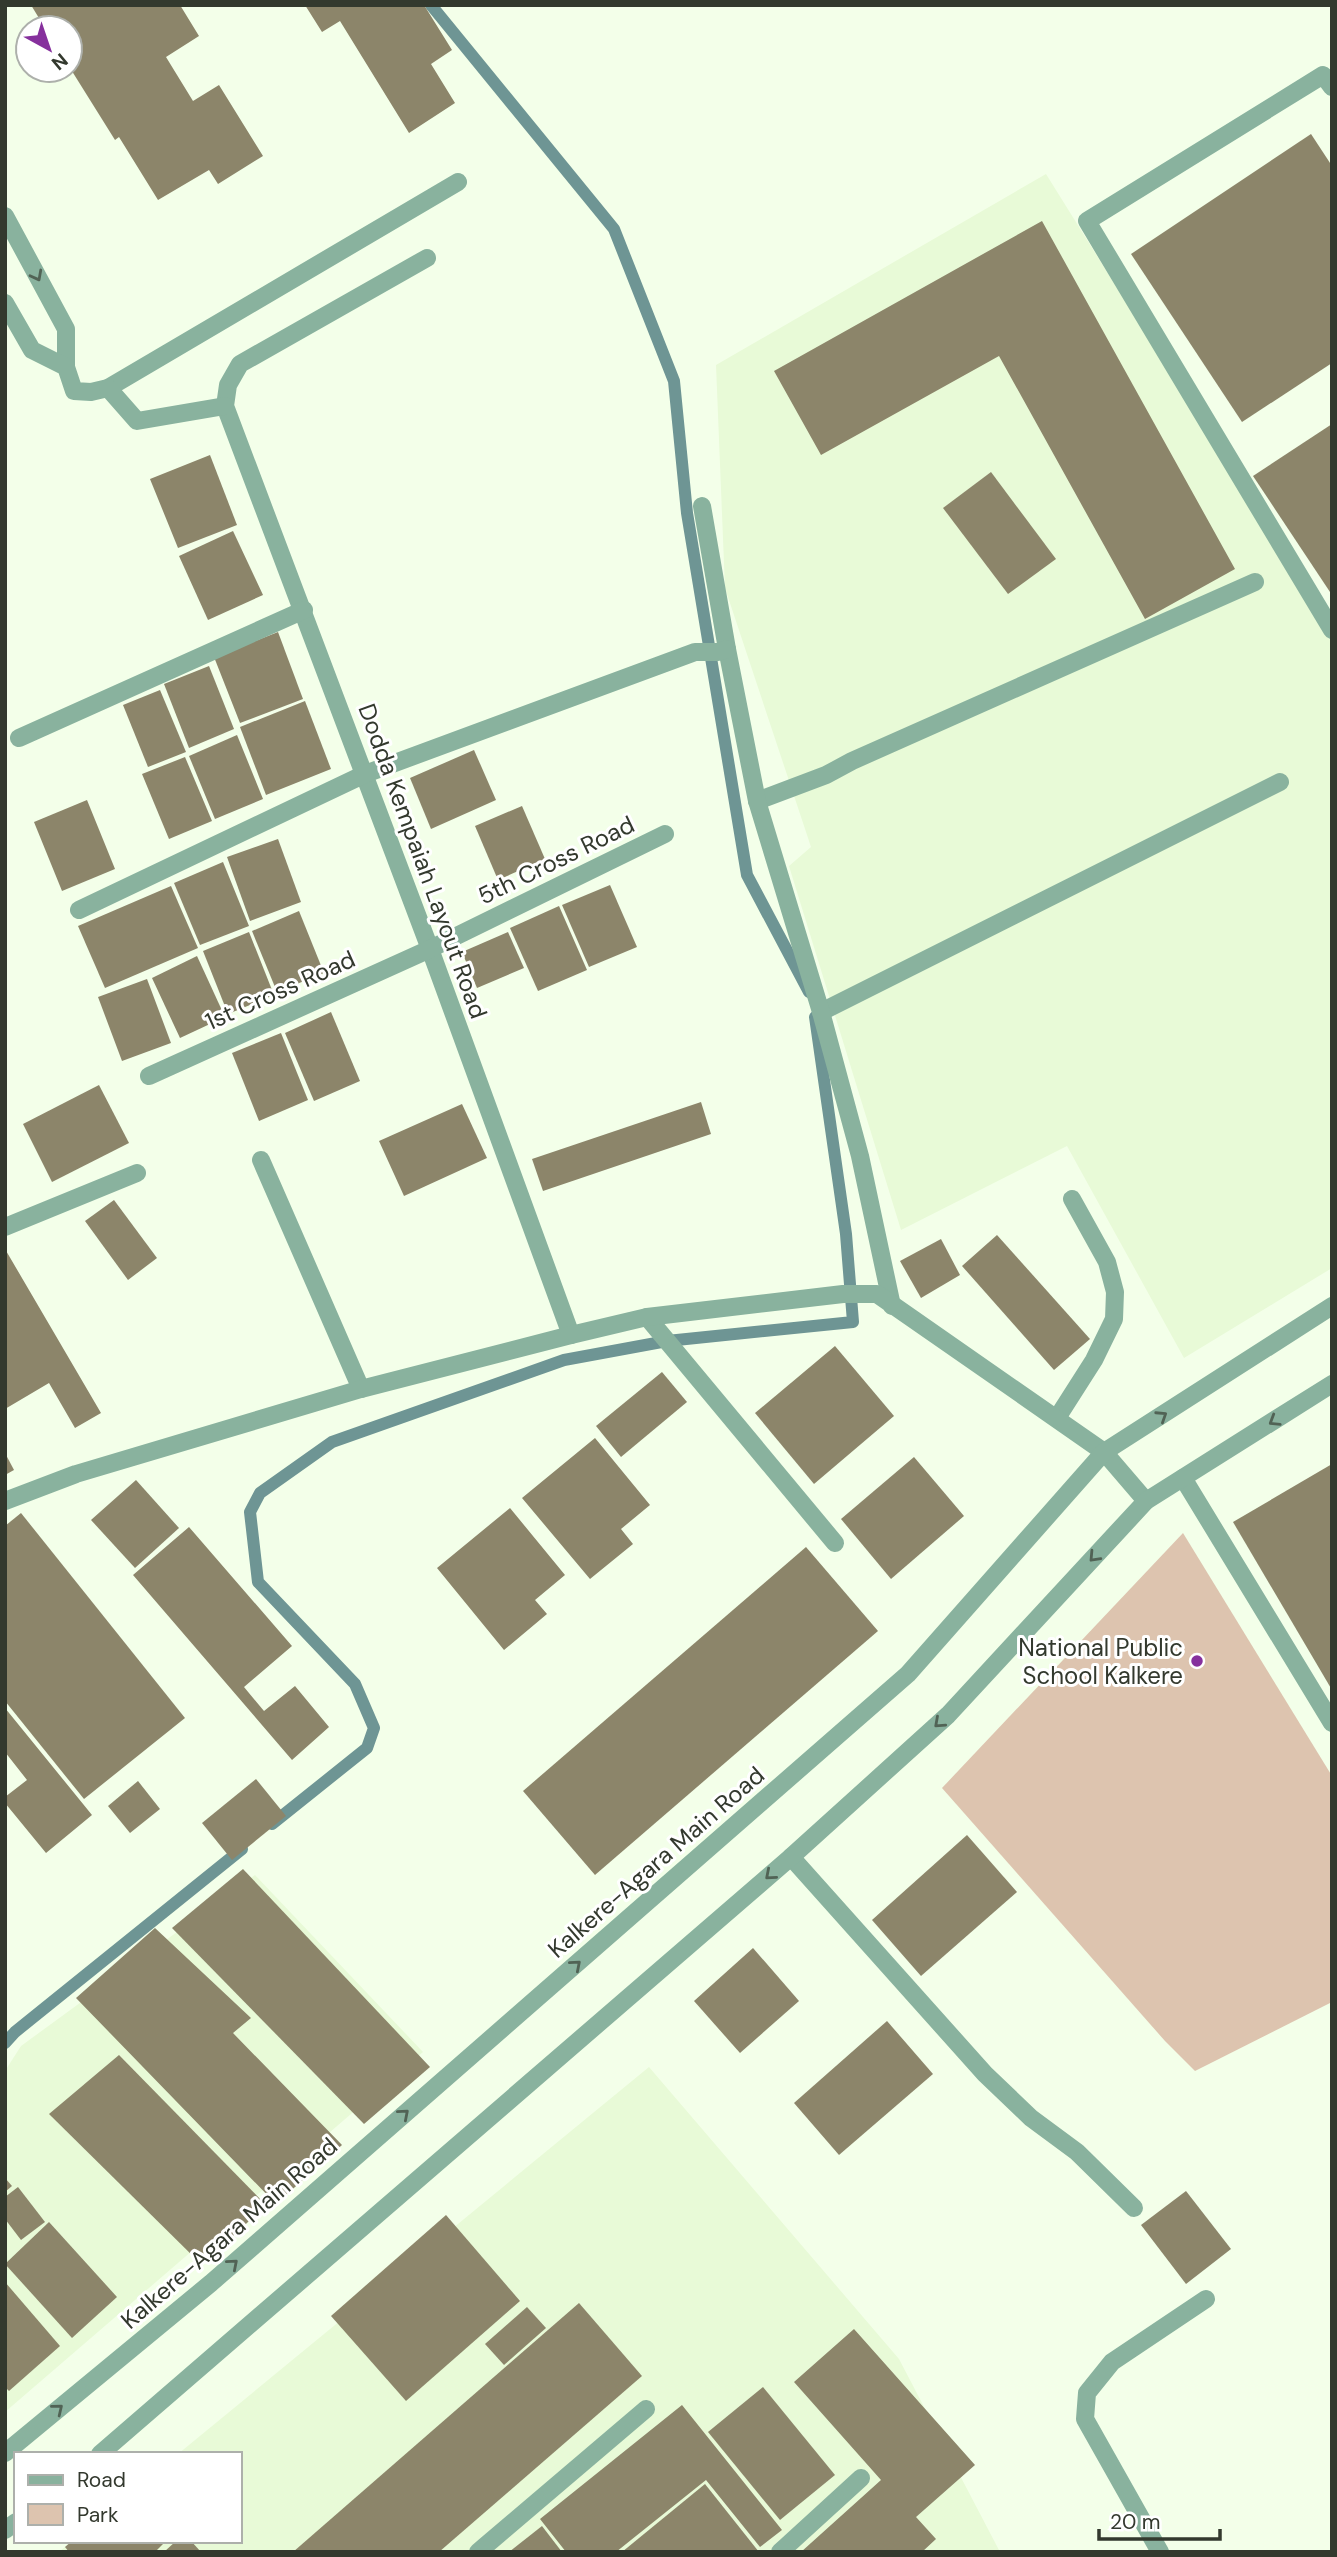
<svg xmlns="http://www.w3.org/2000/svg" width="1337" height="2557" font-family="'DM Sans',sans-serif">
	<rect width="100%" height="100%" fill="#f3ffe9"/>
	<g fill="#e8fad7">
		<polygon points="1046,174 1332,633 1332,1268 1184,1358 1067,1146 901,1230 789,866 811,847 725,588 716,365"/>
		<polygon points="255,1875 423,2052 5,2412 5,2071 21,2046"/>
		<polygon points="649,2067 899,2359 1000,2552 59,2552 72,2541 240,2541 240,2454 178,2454"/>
	</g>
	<polygon fill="#ddc4af" points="1183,1533 1332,1776 1332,2002 1195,2071 1165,2041 942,1788"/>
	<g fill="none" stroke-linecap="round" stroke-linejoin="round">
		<g stroke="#6e9594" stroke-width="12">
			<polyline points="431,5 614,229 674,381 687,513 747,875 809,992"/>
			<polyline points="272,1824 367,1748 374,1728 355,1684 258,1582 250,1512 260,1493 332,1442 564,1360 667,1341 853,1322 846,1234 815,1017"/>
			<polyline points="5,2043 15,2032 242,1849"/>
		</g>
	</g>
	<g fill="#8c856a">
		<polygon points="31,5 180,5 199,36 166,57 193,101 219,85 263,156 218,184 209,170 158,200 119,137 115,140 70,68 70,28 45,28"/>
		<polygon points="305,5 424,5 452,50 431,64 455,103 409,133 340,21 322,32"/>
		<polygon points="1311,134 1332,166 1332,363 1242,422 1131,254"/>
		<polygon points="1042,221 1235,569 1145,619 999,356 821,455 774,371"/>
		<polygon points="1332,424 1332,595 1253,476"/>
		<polygon points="210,455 237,525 178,548 150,479"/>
		<polygon points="991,472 1056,559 1008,594 943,508"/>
		<polygon points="233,531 263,595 208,620 179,556"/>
		<polygon points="278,632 303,699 240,723 214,657"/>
		<polygon points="209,666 234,729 189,748 164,684"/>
		<polygon points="160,690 186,752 148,767 123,705"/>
		<polygon points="305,701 331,769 266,795 240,727"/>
		<polygon points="237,735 263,799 215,819 189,756"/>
		<polygon points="474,750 496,800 431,829 410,778"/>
		<polygon points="185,757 212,821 169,839 142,774"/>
		<polygon points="87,800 115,869 62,891 34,822"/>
		<polygon points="522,806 545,859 498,880 475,826"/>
		<polygon points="278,839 301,902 250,921 227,857"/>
		<polygon points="223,862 249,926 200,945 174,883"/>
		<polygon points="610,885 637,947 589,967 562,905"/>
		<polygon points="171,886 198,948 105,988 78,926"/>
		<polygon points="559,906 587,970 538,991 510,928"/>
		<polygon points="299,911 324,973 277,992 252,931"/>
		<polygon points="249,932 274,995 228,1014 203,951"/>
		<polygon points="508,932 524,968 477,988 462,952"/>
		<polygon points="197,956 225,1017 180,1038 152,978"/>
		<polygon points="147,979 171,1043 122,1061 98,997"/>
		<polygon points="331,1012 360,1081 314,1101 285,1033"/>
		<polygon points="281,1033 308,1100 259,1121 232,1053"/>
		<polygon points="99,1085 129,1143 52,1182 23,1124"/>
		<polygon points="701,1102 711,1134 543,1191 532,1159"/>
		<polygon points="462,1104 487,1158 404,1196 379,1141"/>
		<polygon points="114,1200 157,1258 128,1280 85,1221"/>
		<polygon points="997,1235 1090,1339 1054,1370 962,1266"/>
		<polygon points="941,1239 960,1275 921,1298 900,1261"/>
		<polygon points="5,1249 101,1413 75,1428 49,1383 5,1409"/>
		<polygon points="835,1346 894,1416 814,1484 755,1413"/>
		<polygon points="662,1372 687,1402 621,1457 596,1426"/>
		<polygon points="595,1438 650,1505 621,1529 633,1544 590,1579 522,1498"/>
		<polygon points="5,1453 14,1470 5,1475"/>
		<polygon points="914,1457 964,1516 891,1579 841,1519"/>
		<polygon points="1332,1464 1332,1690 1233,1522"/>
		<polygon points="136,1480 179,1528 135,1568 91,1520"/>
		<polygon points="510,1508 565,1575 535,1600 547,1614 504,1650 437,1568"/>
		<polygon points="21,1513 185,1718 84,1799 5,1701 5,1526"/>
		<polygon points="189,1527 292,1646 244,1687 264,1711 295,1686 329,1727 292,1760 133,1575"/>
		<polygon points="806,1547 878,1631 595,1875 523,1791"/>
		<polygon points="5,1708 92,1815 46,1853 5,1803 5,1797 27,1780 5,1752"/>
		<polygon points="256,1779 286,1816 232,1860 202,1823"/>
		<polygon points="138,1781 160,1809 130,1833 108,1806"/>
		<polygon points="967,1835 1017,1892 921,1976 872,1920"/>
		<polygon points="243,1869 430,2067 364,2124 172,1928"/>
		<polygon points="155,1928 251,2018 233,2033 342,2145 276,2204 76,1998"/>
		<polygon points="753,1948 799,2001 740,2053 694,2001"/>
		<polygon points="887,2021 933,2074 839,2155 794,2103"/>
		<polygon points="119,2055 266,2205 202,2265 49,2114"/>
		<polygon points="5,2178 12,2186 5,2192"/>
		<polygon points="18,2187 45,2222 21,2240 5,2219 5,2197"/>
		<polygon points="1186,2191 1231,2249 1186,2284 1141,2225"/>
		<polygon points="446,2215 520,2301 406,2401 331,2316"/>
		<polygon points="49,2222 117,2297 72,2338 5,2264"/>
		<polygon points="5,2282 60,2346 9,2391 5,2387"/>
		<polygon points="579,2303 642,2376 439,2552 293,2552"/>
		<polygon points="527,2307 546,2328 504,2365 485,2344"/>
		<polygon points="854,2329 975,2465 916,2517 936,2539 922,2552 801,2552 881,2480 794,2382"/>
		<polygon points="763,2387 835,2475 780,2520 708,2432"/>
		<polygon points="682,2405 782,2530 760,2547 706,2480 616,2552 566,2552 540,2519"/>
		<polygon points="705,2484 759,2552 622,2552"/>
		<polygon points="542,2526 562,2552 509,2552"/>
		<polygon points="72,2541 166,2541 155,2552 69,2552 65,2547"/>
		<polygon points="176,2541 191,2541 201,2552 164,2552"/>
	</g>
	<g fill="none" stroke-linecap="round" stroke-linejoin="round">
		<g stroke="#89b29e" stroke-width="18">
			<polyline points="5,216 66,329 66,367"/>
			<polyline points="5,303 32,350 66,367 74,391 91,392 108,388 458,182"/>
			<polyline points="757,801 826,775 852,761 1255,582"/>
			<polyline points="821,1012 1280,782"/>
			<polyline points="647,1317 835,1543"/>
			<polyline points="1057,1418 1094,1360 1114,1319 1115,1292 1107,1262 1072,1199"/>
			<polyline points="1183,1478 1332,1723"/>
			<polyline points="791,1857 985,2074 1031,2118 1077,2152 1134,2208"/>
			<polyline points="478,2552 646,2409"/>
			<polyline points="780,2552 861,2478"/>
		</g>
		<g stroke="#89b29e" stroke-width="18">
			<polyline points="1332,87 1323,75 1087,221 1332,630"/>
			<polyline points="427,258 240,364 228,385 225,406 430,949 571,1335"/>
			<polyline points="108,388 137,421 225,406"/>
			<polyline points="702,506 727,649 757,801 821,1012 860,1156 892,1306"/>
			<polyline points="19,738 304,610"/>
			<polyline points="79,910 365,774 695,652 718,652 727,649"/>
			<polyline points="149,1076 430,949 665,834"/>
			<polyline points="261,1160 361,1389"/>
			<polyline points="5,1227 137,1173"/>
			<polyline points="5,1501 76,1474 361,1389 571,1335 647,1317 843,1294 877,1294 1104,1452"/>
			<polyline points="1160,2552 1085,2419 1087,2393 1112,2362 1206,2299"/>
		</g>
		<g stroke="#89b29e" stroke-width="18">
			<polyline points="1104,1452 1146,1501"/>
			<polyline points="5,2453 211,2283 908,1674 1104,1452 1332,1306"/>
			<polyline points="100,2454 791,1857 948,1715 1146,1501 1332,1384"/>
			<polyline points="5,2530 16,2522"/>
		</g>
	</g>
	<defs><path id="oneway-chevron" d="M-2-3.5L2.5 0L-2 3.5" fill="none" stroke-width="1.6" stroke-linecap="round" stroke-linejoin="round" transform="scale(1.75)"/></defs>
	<g stroke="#516355">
		<use href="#oneway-chevron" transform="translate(37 276) rotate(62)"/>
		<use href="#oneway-chevron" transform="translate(1162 1416) rotate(-33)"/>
		<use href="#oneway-chevron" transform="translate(1274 1421) rotate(148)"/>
		<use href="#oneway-chevron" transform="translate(1094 1557) rotate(133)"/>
		<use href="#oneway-chevron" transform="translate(939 1723) rotate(138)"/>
		<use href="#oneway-chevron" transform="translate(770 1875) rotate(139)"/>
		<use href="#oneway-chevron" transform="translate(576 1965) rotate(-41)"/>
		<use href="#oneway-chevron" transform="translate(404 2114) rotate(-41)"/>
		<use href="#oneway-chevron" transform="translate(233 2264) rotate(-41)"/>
		<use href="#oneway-chevron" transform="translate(58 2409) rotate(-39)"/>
	</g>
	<circle fill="#86309d" stroke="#fff" stroke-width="2.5" cx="1197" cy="1661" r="7"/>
	<g text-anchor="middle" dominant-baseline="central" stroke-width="6" stroke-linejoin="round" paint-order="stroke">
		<g font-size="24" fill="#33392e" stroke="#fff">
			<text transform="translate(556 860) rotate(-26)">5th Cross Road</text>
			<text transform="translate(423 861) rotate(70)">Dodda Kempaiah Layout Road</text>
			<text transform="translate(280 990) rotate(-24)">1st Cross Road</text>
			<text transform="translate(656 1862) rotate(-41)">Kalkere-Agara Main Road</text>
			<text transform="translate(229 2233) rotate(-41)">Kalkere-Agara Main Road</text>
		</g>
		<g font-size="24" fill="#33392e" stroke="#fff" text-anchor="end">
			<text x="1183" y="1647">National Public<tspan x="1183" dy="28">School Kalkere</tspan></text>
		</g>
	</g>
	<rect width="1337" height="2557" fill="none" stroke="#33392e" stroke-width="14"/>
	<rect x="14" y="2452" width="228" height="91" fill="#ffffff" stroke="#adb0ab" stroke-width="2"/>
	<rect x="28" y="2475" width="35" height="10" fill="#89b29e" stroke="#adb0ab" stroke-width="2"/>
	<text x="77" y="2487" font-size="21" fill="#33392e">Road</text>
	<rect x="28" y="2504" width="35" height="21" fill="#ddc4af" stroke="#adb0ab" stroke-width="2"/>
	<text x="77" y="2522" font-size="21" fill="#33392e">Park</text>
	<g transform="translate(49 49) rotate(140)"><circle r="33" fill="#ffffff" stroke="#adb0ab" stroke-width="2"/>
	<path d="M0-5L12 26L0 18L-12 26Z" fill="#86309d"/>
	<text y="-10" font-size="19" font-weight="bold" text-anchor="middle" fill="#33392e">N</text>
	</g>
	<path d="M1099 2529v10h121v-10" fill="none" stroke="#33392e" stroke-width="3.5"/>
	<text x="1110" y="2529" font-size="21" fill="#33392e" stroke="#ffffff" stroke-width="5" paint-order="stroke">20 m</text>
</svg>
